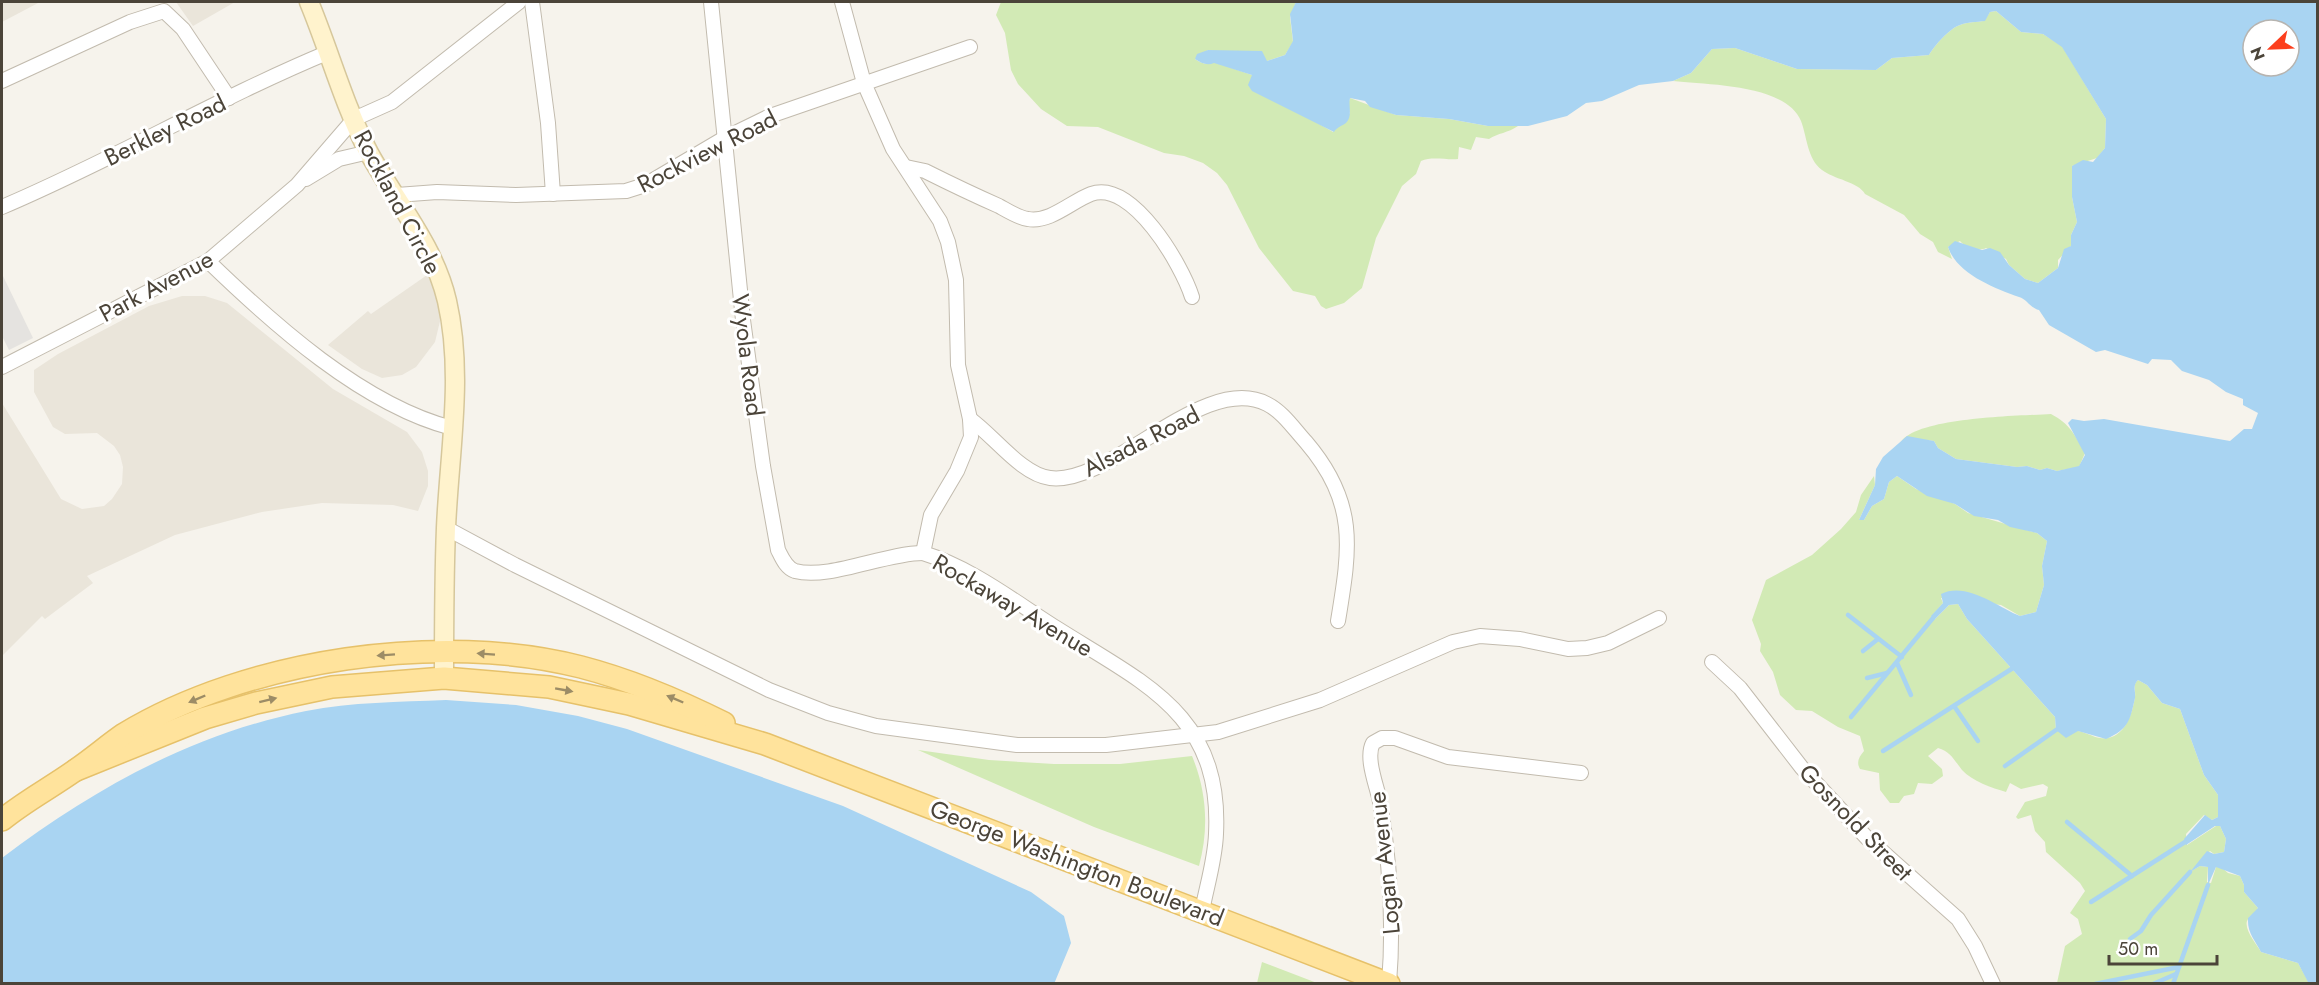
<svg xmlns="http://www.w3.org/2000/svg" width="2319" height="985" font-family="Jost,sans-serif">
	<rect width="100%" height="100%" fill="#f6f3ec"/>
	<g fill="#eae5da">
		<polygon points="2,2 40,2 2,22"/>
		<polygon points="176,2 235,2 193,26"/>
		<polygon points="430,273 441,317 435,342 416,367 402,375 382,378 362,369 328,345 368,311 371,314"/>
		<polygon points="182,296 205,296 227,303 333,389 407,432 422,452 428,471 428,486 418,511 393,505 322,503 262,512 175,535 87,576 93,583 45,619 42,616 2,656 2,403 61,499 82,509 104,506 112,499 122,484 123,467 120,455 114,446 97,433 65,434 53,427 34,392 34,370 58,354 149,306"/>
	</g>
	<g fill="#d2eab5">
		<path d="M1001 2H1296L1290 17 1293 42 1285 55 1267 61 1208 50 1195 59C1201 63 1207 66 1214 62L1252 75 1309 118 1333 132 1350 113 1348 105 1350 98 1396 115 1449 119 1488 126H1518C1508 133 1498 133 1489 139L1476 137 1471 150 1459 147 1458 159C1445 160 1432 156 1421 161L1416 174 1402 186 1376 238 1362 288 1344 303 1326 309 1321 306 1315 296 1293 291 1259 248 1227 185 1217 173 1203 163 1184 156 1164 153 1098 127 1067 126 1041 109 1018 84 1011 70 1005 33 996 15Z"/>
		<path d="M1996 11 2021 32 2043 34 2062 46 2106 119 2105 148 2097 158 2072 166V197L2077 222 2071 235V246L2058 260V268L2038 283 2025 279 2009 265 2006 259 1986 248C1978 252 1965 247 1960 241L1948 247 1952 259 1938 252 1933 242 1920 234 1904 215 1865 194C1859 182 1833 179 1822 170 1807 159 1807 136 1801 121 1786 84 1708 85 1673 81L1691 73 1712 49 1735 48 1797 69 1876 70 1892 58 1929 55C1934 46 1950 28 1960 25 1967 22 1977 22 1984 21L1990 12Z"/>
		<path d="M2051 414C2070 424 2075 435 2085 453L2079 467 2057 471 2047 468 2040 470 2027 466 2017 467 1956 459 1938 448 1934 441 1917 439 1901 442C1918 417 2020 416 2051 414Z"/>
		<path d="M1874 476 1875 485 1859 520H1864L1872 506 1884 499 1889 482 1897 476 1916 489 1955 504 1968 513 2037 533 2047 541 2042 566 2044 585 2036 612 2020 616 2001 605 1941 598 1943 603 1931 617 1934 620 1949 605 1958 604 1967 619 2055 717 2056 730C2069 733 2069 731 2078 731 2085 732 2093 737 2100 738 2124 741 2132 715 2135 697 2136 690 2132 685 2138 680L2147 685 2162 703 2180 709 2204 775 2218 795V817L2212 820 2204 815 2186 834 2187 845 2216 826H2220L2226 839 2224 852 2214 854 2210 851 2191 871 2200 866 2208 867 2207 882 2211 883 2216 867 2220 866 2228 873 2240 876 2244 885V892L2258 908C2256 913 2251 914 2248 919 2242 928 2257 944 2261 952L2298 963 2308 981 2312 983H2057L2065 946 2082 934 2078 919 2070 913 2085 891 2080 883 2046 852 2045 842 2035 831 2031 815 2018 819 2016 817 2025 802 2046 796 2048 787 2043 784 2021 789 2010 783 2006 792C1992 788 1972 781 1962 770 1954 760 1951 752 1938 748L1928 756 1942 769 1943 776 1932 784 1918 783 1914 794 1904 796 1899 803H1890L1880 790 1879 773 1860 769C1856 762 1859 757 1864 751L1860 736 1838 727 1812 711 1796 710 1780 695 1773 672 1760 651 1761 644 1752 620 1766 580 1812 555 1841 529 1856 512 1861 495Z"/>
		<path d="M918 750 989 760 1054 764H1120L1192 756C1207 792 1209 829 1199 866L1094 827Z"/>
		<polygon points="1262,962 1317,983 1257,983"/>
	</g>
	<polygon fill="#e5e3e0" points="2,274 33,338 9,350 2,336"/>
	<g fill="#a9d4f2" fill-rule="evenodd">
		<path d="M1296 2H2317V983L2308 982 2298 963 2261 952C2255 940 2247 933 2248 918L2258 908 2244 892V885L2240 876 2216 867 2208 885V867L2200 866 2190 872 2207 851 2214 854 2224 852 2226 839 2220 826H2215L2186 845 2184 839 2205 815 2212 820 2218 817V795L2204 775 2180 709 2162 703 2147 685 2138 680C2132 686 2136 691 2135 698 2130 720 2129 729 2106 739L2078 731 2066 738 2056 730 2055 717 1967 619 1958 604 1949 605 1934 620 1931 616 1943 603 1941 594C1966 581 1998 607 2020 616L2036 612 2044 585 2042 566 2047 541 2037 533 2010 527 1998 520 1974 516 1955 504 1927 496 1897 476 1889 482 1884 499 1872 506 1864 520H1859L1875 485 1876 469 1883 457 1907 436 1934 441 1938 448 1956 459 2017 467 2027 466 2040 470 2047 468 2057 471 2079 466 2085 455 2068 423 2072 419 2084 421 2104 419 2230 441 2244 429H2252L2258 413 2243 405V399L2226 392 2209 380 2182 371 2171 360 2152 359 2148 364 2105 350 2096 352 2049 325 2039 310C2030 308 2027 299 2019 297 1994 288 1957 274 1948 247L1955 241 1982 250 1990 248 2000 252 2009 265 2025 279 2038 283 2058 268 2064 249 2071 246V235L2077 222 2072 197V166L2083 160 2093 162 2105 148 2106 119 2062 47 2043 34 2021 32 1996 11 1990 12 1985 21C1977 22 1967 22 1960 25 1950 28 1934 46 1929 55L1892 58 1876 70 1797 69 1735 48 1712 49 1691 73 1673 81 1639 85 1602 101 1586 103 1567 116 1528 126H1488L1449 119 1396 115 1370 107 1365 101 1350 98C1348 106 1353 116 1346 123 1342 126 1337 127 1334 132L1252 91 1248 85 1252 75 1214 63C1207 66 1201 63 1195 59L1197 54 1208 50 1262 51 1267 61 1285 55 1293 41 1290 14ZM2253 30H2289V66H2253Z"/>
		<path d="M446 700 516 705 578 716 627 729 843 806 1031 892 1064 916 1071 943 1054 984 2 983V858C93 789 192 734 306 711 352 702 399 702 446 700Z"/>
	</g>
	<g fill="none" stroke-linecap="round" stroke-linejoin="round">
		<g stroke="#a9d4f2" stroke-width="4.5">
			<polyline points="1848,615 1902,657"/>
			<polyline points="1863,651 1878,639"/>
			<polyline points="1897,663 1911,695"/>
			<polyline points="1867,678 1887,673"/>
			<polyline points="1954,706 1978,741"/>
			<polyline points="1851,717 1933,618"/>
			<polyline points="1883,751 2013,668"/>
			<polyline points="2005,766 2056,730"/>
			<polyline points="2067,822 2132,876"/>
			<polyline points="2091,902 2185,842"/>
			<polyline points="2130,939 2141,931 2151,915 2190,872"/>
			<polyline points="2095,984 2179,967"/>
			<polyline points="2153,984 2176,974"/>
			<polyline points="2173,984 2208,885"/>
		</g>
		<defs>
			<g id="street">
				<polyline points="532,2 548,123 553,194"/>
				<path d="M711 2 743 320 763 466 778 550C782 558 786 568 795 571 829 580 885 553 923 553"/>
				<path d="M842 2 864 83 893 149 940 221 948 242 956 280 958 365 970 419 971 437 957 471 931 515 923 553C972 568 1015 602 1058 629 1145 684 1222 715 1216 834 1215 860 1207 885 1202 911"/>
				<polyline points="2,81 130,22 164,11 183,29 229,98"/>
				<path d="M906 167 925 171C949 183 974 195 999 206 1008 211 1019 218 1028 219 1050 223 1072 201 1091 194 1132 179 1182 265 1192 297"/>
				<polyline points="306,179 339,159 369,152"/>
				<polyline points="397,195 437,192 516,195 626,191 645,185 723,139 770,116 970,47"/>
				<path d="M2 207C113 160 218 98 329 52"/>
				<path d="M208 261C273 324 363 405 452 428"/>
				<polyline points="2,367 208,261 297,185 354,119 392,102 519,2"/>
				<path d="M970 419C994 436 1022 475 1050 478 1111 486 1204 371 1267 404 1283 412 1294 429 1306 442 1358 503 1350 548 1338 621"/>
				<polyline points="446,528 515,565 769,690 828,713 876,726 1017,745 1106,745 1218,732 1320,700 1453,642 1480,636 1520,639 1568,649 1587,648 1608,643 1659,618"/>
				<polyline points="1712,662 1740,688 1802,768 1867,838 1958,919 1975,946 1993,984"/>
				<path d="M1389 984C1394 923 1390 862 1380 802 1377 786 1365 758 1373 743L1382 738H1395L1448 757 1581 773"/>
			</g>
			<path id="secondary" d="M309 2C329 50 345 108 369 153 396 202 434 245 447 301 464 375 449 454 446 528 444 578 444 628 444 678"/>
			<g id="primary">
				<polyline points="76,770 205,718 256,703 332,687 444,678 549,687 629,704 765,744 1389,984"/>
				<path d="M2 820C25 801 52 787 77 769 93 758 108 745 124 734 248 659 441 631 581 667 631 680 678 700 724 723"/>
			</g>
		</defs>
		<use href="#street" stroke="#c2bbae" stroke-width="16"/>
		<use href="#secondary" stroke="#d6c79b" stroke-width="21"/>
		<use href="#primary" stroke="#e6c16a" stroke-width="24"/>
		<use href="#street" stroke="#fff" stroke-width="14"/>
		<use href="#secondary" stroke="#fff3cd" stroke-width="18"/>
		<use href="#primary" stroke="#ffe39c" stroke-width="21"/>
	</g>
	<defs><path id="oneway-solid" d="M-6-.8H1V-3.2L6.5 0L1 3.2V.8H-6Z" transform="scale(1.5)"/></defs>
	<g fill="#9c8c66">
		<use href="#oneway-solid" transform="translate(486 654) rotate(-176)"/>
		<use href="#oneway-solid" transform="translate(386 655) rotate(176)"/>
		<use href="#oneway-solid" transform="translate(564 690) rotate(10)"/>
		<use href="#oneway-solid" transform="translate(197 699) rotate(157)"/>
		<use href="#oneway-solid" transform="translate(675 699) rotate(-157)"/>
		<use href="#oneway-solid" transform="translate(268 700) rotate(-14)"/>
	</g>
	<g text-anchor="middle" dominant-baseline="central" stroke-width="6" stroke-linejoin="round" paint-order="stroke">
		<g font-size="24" fill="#4b4439" stroke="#fff">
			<text transform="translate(165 130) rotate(-26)">Berkley Road</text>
			<text transform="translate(707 151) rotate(-27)">Rockview Road</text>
			<text transform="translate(398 202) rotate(62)">Rockland Circle</text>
			<text transform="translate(156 286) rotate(-28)">Park Avenue</text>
			<text transform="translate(748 355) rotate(83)">Wyola Road</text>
			<text transform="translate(1141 441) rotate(-27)">Alsada Road</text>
			<text transform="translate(1013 605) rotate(30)">Rockaway Avenue</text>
			<text transform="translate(1856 822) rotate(46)">Gosnold Street</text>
			<text transform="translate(1077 863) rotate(21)">George Washington Boulevard</text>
			<text transform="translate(1384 863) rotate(-96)">Logan Avenue</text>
		</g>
	</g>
	<rect width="2319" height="985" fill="none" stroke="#4b4439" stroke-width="6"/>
	<g transform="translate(2271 48) rotate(247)"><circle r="28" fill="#ffffff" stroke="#b7b4b0" stroke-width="1.5"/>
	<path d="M0-4.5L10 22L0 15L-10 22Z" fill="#fc3f1d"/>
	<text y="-9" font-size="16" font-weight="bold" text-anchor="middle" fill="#4b4439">N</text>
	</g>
	<path d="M2109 955v9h108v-9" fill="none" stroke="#4b4439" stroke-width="3"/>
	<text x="2118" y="955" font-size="18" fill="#4b4439" stroke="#ffffff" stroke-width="4.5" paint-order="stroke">50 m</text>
</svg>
